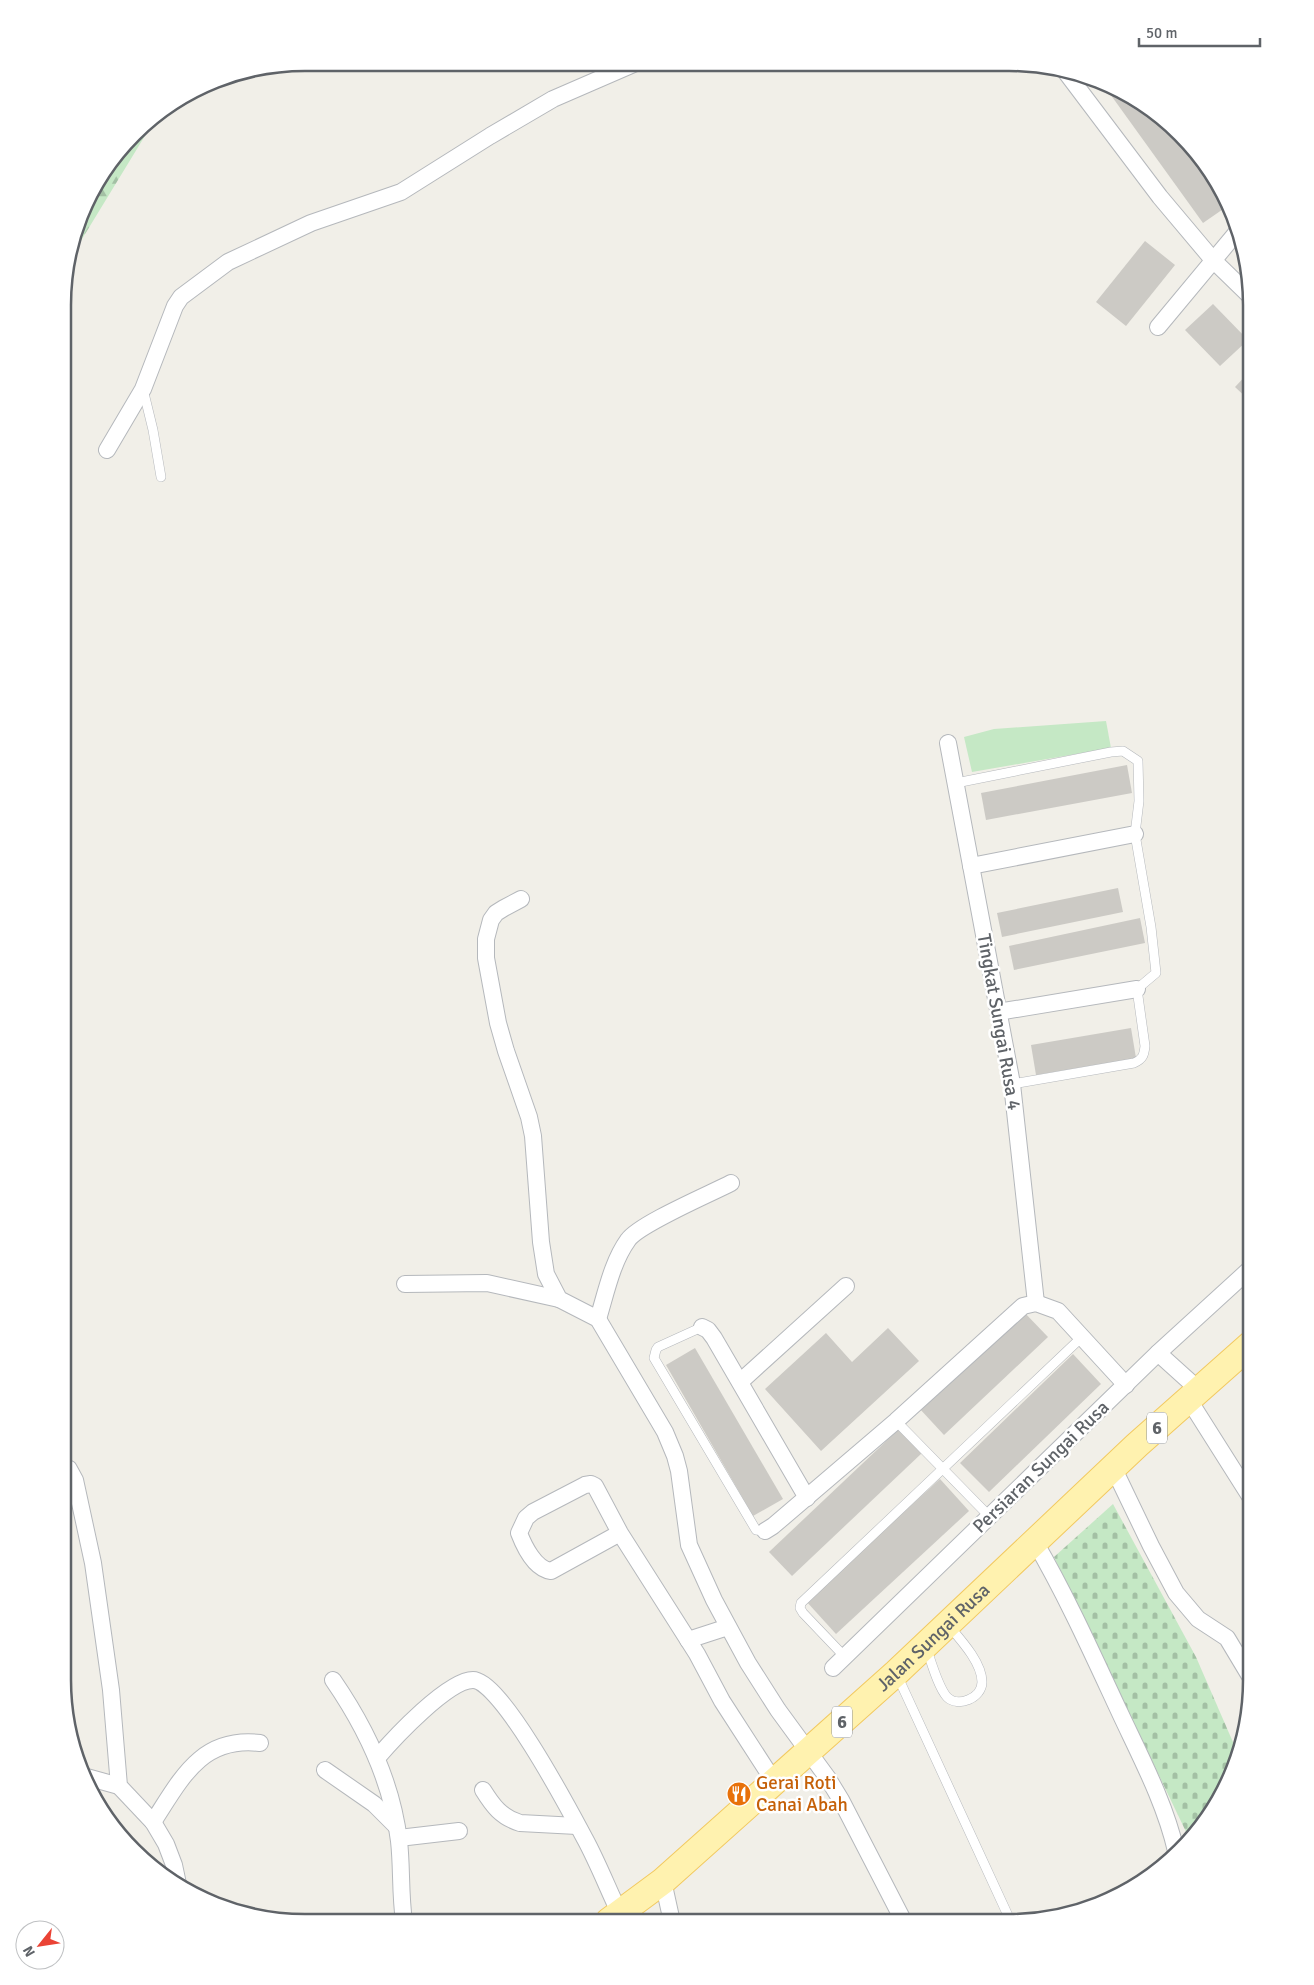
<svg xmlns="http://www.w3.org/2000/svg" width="1314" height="1985" font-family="Signika,sans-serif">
	<defs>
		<pattern id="forest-firs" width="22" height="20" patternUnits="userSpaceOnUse" patternTransform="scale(1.25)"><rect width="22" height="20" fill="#c5e8c5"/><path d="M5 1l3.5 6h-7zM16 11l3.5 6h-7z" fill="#a3c0a4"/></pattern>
		<pattern id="cemetery-stones" width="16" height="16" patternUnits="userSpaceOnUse" patternTransform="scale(1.25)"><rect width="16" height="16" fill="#c5e8c5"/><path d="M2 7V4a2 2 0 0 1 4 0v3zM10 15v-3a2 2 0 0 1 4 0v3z" fill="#a3c0a4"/></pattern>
	</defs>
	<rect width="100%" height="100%" fill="#f1efe8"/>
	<polygon fill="url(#forest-firs)" points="161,113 154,121 68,262 88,198 145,123"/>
	<polygon fill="url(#cemetery-stones)" points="1113,1504 1196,1657 1239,1756 1210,1815 1189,1838 1054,1557"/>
	<polygon fill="#c5e8c5" points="1106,721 1111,748 972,772 964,737 994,729"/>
	<g fill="#cccac5">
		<polygon points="1100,80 1156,113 1198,155 1229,205 1203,223"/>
		<polygon points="1145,241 1175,265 1126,326 1096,302"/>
		<polygon points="1213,304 1248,340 1220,366 1185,330"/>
		<polygon points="1251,370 1251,402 1235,387"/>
		<polygon points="1127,765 1132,793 986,820 981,793"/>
		<polygon points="1118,888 1123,912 1002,937 997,913"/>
		<polygon points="1140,918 1145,943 1014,970 1009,946"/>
		<polygon points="1131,1028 1136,1058 1036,1075 1031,1045"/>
		<polygon points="1022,1310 1048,1337 944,1435 919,1408"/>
		<polygon points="888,1328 919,1361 821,1451 765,1389 826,1333 852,1362"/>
		<polygon points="695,1348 783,1499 753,1516 666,1365"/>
		<polygon points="1073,1354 1101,1384 989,1492 960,1463"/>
		<polygon points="899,1429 922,1453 792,1576 769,1552"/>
		<polygon points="940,1479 969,1511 836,1634 806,1601"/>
	</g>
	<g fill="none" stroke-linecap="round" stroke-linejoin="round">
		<defs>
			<g id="lane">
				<polyline points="143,389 153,430 161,477"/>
				<path d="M956 783 1111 752 1123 751 1138 761 1139 801 1135 834 1151 927 1156 973 1137 989 1145 1046C1144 1055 1143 1059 1134 1063L1012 1084"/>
				<polyline points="702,1327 658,1347 656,1350 654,1358 756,1530 765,1531"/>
				<polyline points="896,1421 990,1517"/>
				<path d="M926 1647C931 1661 938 1687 947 1697 958 1708 982 1698 982 1682 982 1663 961 1640 949 1626"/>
				<polyline points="844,1656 803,1613 800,1608 801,1603 1083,1336"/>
				<polyline points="897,1675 1011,1922"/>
			</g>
			<g id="street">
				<polyline points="1065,71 1160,197 1213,260 1249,295"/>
				<polyline points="1158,327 1237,232"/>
				<polyline points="107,450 143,389 175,306 181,297 228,262 311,223 401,192 490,136 553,99 636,63"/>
				<polyline points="948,743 1012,1084 1036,1303"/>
				<polyline points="971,866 1135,834"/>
				<polyline points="521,899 504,908 496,913 491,920 486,939 486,958 498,1023 506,1051 529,1117 533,1136 541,1242 546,1274 559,1299 598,1319 665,1432 675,1456 679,1471 689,1545 714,1600 748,1663 778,1710 827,1777 841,1800 904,1922"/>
				<polyline points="998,1012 1137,989"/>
				<polyline points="405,1284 487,1283 559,1299"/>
				<path d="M598 1319C606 1293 612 1262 628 1240 639 1224 710 1194 731 1183"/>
				<polyline points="702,1327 708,1330 714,1338 807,1498"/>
				<polyline points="1158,1353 1199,1390"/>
				<polyline points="740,1382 846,1286"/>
				<polyline points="1189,1400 1251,1498"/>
				<polyline points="1113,1467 1151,1546 1176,1593 1198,1619 1227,1638 1251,1678"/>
				<polyline points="63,1468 69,1469 75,1480 93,1563 111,1690 119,1786 153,1822 166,1844 174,1865 178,1884"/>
				<polyline points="765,1531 773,1526 896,1421 1023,1306 1036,1303 1058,1311 1126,1385"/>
				<path d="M620 1533 551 1571C535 1569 524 1546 519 1533L526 1518 533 1512 585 1485 591 1484 595 1486 620 1533 697 1654 722 1701 775 1783"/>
				<path d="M1035 1542C1067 1597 1093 1655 1120 1713 1141 1758 1165 1803 1176 1851"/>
				<polyline points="688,1640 728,1627"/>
				<polyline points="833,1668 1158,1353 1251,1268"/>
				<path d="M333 1680C366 1728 392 1782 399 1841 402 1867 400 1894 404 1921"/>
				<path d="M377 1758C394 1738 448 1680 473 1680 501 1680 570 1811 585 1839 598 1863 608 1889 620 1914"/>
				<polyline points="325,1770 374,1804 395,1825"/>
				<polyline points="83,1776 119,1786"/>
				<path d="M483 1790C493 1806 501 1817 520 1823L577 1826"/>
				<path d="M153 1822C181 1779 201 1736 260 1743"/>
				<polyline points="399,1838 459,1831"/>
				<polyline points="663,1881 672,1922"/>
			</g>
			<g id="primary">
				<path id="s1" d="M609 1921 663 1881 896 1673 1137 1445 1251 1344"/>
			</g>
		</defs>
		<use href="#lane" stroke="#b5b8bc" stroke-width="10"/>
		<use href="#street" stroke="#b5b8bc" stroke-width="18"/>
		<use href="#primary" stroke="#f2c960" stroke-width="28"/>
		<use href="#lane" stroke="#fff" stroke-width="9"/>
		<use href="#street" stroke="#fff" stroke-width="16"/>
		<use href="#primary" stroke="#fff2af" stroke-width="26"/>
	</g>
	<defs>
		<symbol id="restaurant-disc" viewBox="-11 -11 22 22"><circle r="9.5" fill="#e8710a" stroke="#fff"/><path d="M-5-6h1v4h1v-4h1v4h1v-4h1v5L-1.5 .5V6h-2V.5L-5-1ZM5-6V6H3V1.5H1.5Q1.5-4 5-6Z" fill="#fff"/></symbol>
	</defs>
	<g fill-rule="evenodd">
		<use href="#restaurant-disc" x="725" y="1780" width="28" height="28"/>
	</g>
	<g text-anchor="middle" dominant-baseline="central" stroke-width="5" stroke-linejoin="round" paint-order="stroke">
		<g fill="#fff" stroke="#8f9295" stroke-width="1">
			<rect x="1147" y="1412.5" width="20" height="31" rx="4"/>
			<rect x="832" y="1706.5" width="20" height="31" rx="4"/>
		</g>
		<g font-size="18" font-weight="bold" fill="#5f6368">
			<text x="1157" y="1428">6</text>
			<text x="842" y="1722">6</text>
		</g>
		<g font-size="19" fill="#5f6368" stroke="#fff">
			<text transform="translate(999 1022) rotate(80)">Tingkat Sungai Rusa 4</text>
			<text transform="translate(1041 1467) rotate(-44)">Persiaran Sungai Rusa</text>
			<text stroke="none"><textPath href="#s1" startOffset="431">Jalan Sungai Rusa</textPath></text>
		</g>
		<g font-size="19" fill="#c56008" stroke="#fff" text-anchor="start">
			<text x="756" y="1783">Gerai Roti<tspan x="756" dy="22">Canai Abah</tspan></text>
		</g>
	</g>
	<path d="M0 0H1314V1985H0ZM305 71H1009A234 234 0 0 1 1243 305V1680A234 234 0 0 1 1009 1914H305A234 234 0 0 1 71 1680V305A234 234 0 0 1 305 71Z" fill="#fff" fill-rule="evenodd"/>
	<path fill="none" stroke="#5f6368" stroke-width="2.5" d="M305 71H1009A234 234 0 0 1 1243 305V1680A234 234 0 0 1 1009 1914H305A234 234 0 0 1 71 1680V305A234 234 0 0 1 305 71Z"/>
	<g transform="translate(40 1945) rotate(240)"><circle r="24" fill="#ffffff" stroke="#bfc1c3"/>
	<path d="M0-4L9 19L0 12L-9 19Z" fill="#ea4335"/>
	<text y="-8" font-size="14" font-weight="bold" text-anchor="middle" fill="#5f6368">N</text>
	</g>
	<path d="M1139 38v8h121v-8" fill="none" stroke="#5f6368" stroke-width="2.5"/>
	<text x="1146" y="38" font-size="15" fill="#5f6368" stroke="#ffffff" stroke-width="4" paint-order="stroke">50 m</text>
</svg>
